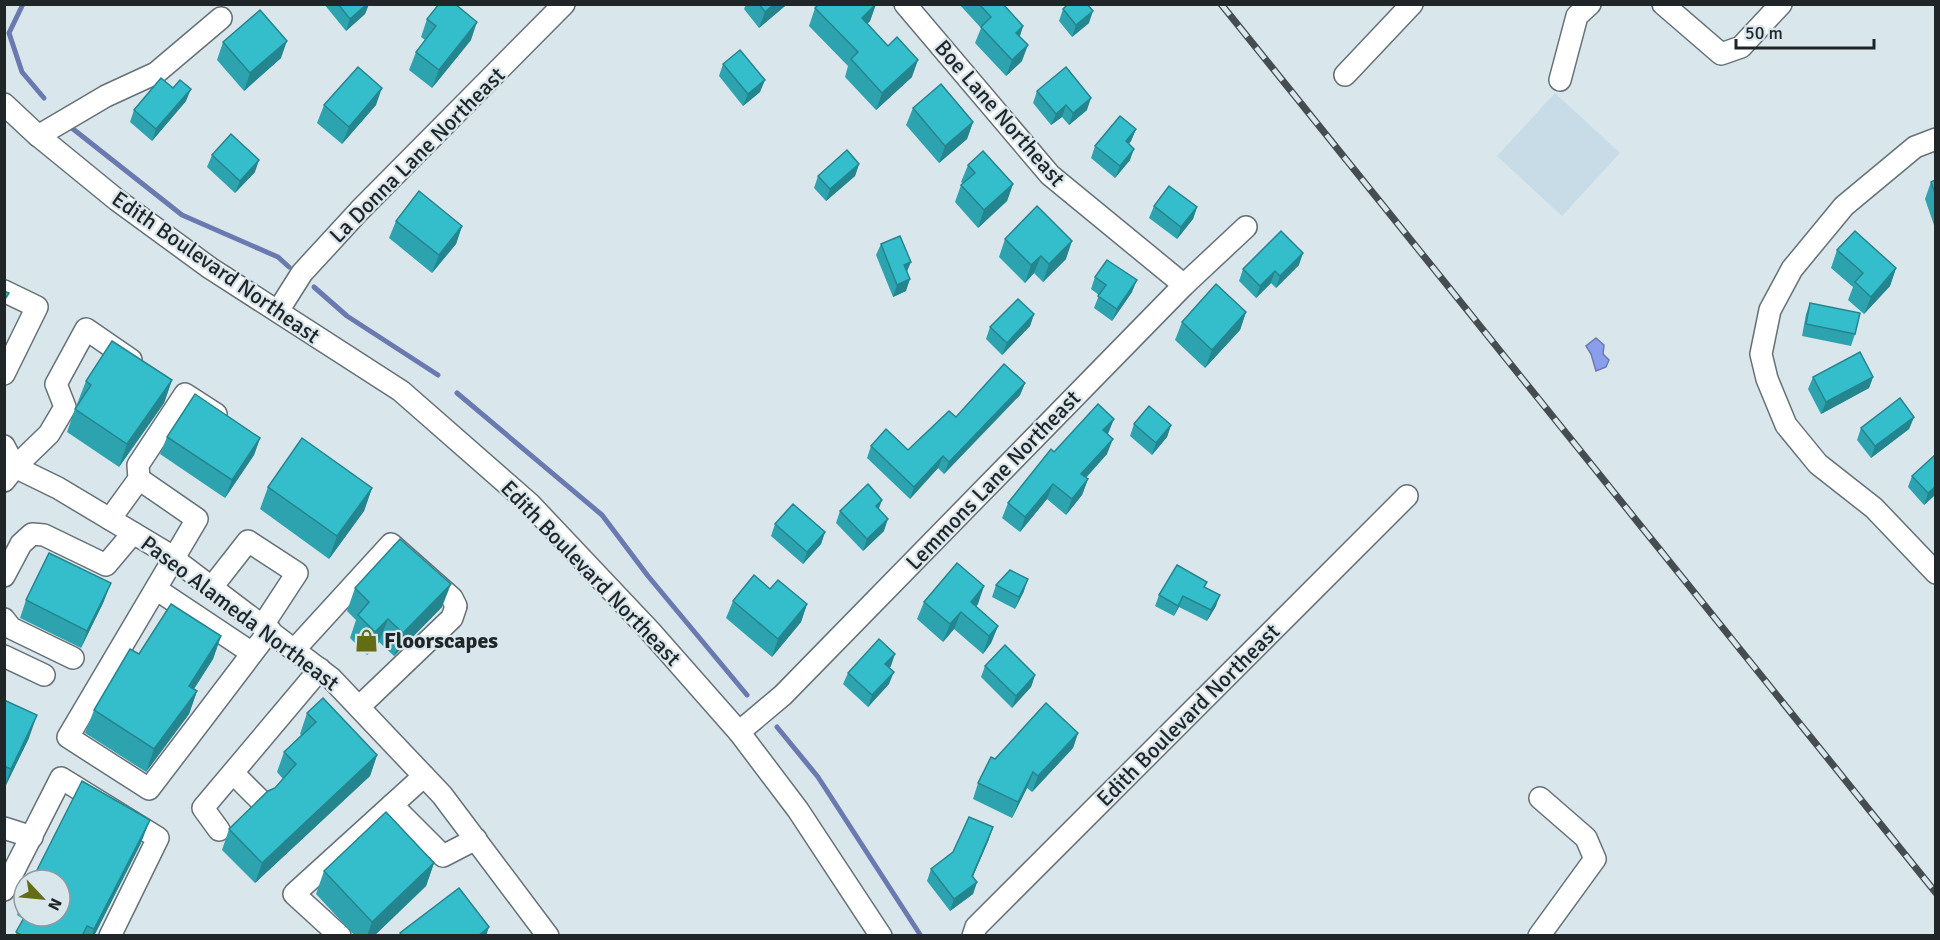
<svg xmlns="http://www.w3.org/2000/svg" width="1940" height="940" font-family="Signika,sans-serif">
	<rect width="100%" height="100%" fill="#d9e7ed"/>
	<polygon fill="#c7dce6" points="1555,93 1620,153 1562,216 1497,156"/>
	<polygon fill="#8a9feb" stroke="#6a7ab0" stroke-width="1.5" points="1596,338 1604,345 1603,354 1609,360 1606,367 1596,371 1591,354 1586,346"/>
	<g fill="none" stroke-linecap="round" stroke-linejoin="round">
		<g stroke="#6a7ab0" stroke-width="5">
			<polyline points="23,4 9,33 22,72 44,98"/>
			<polyline points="68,125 182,215 278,257 289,267"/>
			<polyline points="314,287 347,316 438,375"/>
			<polyline points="457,393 602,515 648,576 747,695"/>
			<polyline points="777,727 818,777 921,936"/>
		</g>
		<defs>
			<g id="minor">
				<polyline points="905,4 1050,175 1184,285"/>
				<polyline points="1663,4 1721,54 1741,47 1781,4"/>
				<polyline points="1345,75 1412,4"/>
				<polyline points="1560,80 1577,16 1590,4"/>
				<polyline points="4,104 35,133 117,200 210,268 401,391 530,504 650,631 739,732 798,810 881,936"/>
				<polyline points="38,136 106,96 156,73 221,18"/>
				<polyline points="1936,139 1915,147 1844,206 1792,269 1770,310 1761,354 1767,379 1786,425 1818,464 1874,508 1936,573"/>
				<polyline points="4,291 37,307 4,374"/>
				<polyline points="278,311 302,273 359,211 564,4"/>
				<polyline points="4,446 15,467"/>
				<polyline points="4,466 15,467 58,488 165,552 331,678 442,795 548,936"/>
				<polyline points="139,479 197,519 68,737 149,789 270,630"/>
				<polyline points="4,481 15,467 49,434 65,407 56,384 86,329 131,360"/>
				<polyline points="110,519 139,479 138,465 185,394 216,414"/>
				<polyline points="4,576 21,544 32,534 44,535 106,565 133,533"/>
				<polyline points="212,587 248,541 297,573 263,625"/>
				<polyline points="156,589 252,653"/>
				<polyline points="4,619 11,628 73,658"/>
				<polyline points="295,649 391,544 452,598 456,606 452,618 360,706"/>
				<polyline points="4,656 44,675"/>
				<polyline points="739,732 783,695 1184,285 1246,227"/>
				<polyline points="233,773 259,799"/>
				<polyline points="392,805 443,856 476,839"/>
				<polyline points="4,828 32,837"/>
				<polyline points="219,830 203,808 320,669"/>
				<polyline points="4,890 61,778 158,838 110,936"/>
				<polyline points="340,936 294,894 424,776"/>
				<polyline points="973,936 976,927 1407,496"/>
				<polyline points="1539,936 1595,859 1586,838 1540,798"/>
			</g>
		</defs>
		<use href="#minor" stroke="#657176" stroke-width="24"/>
		<use href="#minor" stroke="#fff" stroke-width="21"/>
		<defs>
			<polyline id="rail" points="1221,4 1936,893"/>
		</defs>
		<use href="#rail" stroke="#464d50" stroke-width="7"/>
		<use href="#rail" stroke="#d9e7ed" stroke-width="4.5" stroke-dasharray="14" stroke-linecap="butt"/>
	</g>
	<g fill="#2da3af">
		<polygon points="324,4 369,4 365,14 346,31"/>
		<polygon points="746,4 786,4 785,6 759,28 744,9"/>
		<polygon points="818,4 876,4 870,21 867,24 912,77 876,110 845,77 848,66 809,26 815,8"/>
		<polygon points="959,4 1003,4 1023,26 1020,36 1022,61 1006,76 975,43 981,28"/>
		<polygon points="1063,9 1089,23 1072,37 1059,21"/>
		<polygon points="427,19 471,40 432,88 409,70 416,52 425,40 421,37"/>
		<polygon points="223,42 281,58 244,91 217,60"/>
		<polygon points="723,64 760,92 743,106 719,76"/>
		<polygon points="1037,91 1087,110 1069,125 1062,117 1051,125 1033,103"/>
		<polygon points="186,101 152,141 130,122 134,110"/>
		<polygon points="324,105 376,105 342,144 317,123"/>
		<polygon points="913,108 973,122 967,139 939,163 906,125"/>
		<polygon points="1136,129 1131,141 1129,144 1130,160 1115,178 1091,158 1095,146"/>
		<polygon points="212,155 255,172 235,193 207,167"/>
		<polygon points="859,164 855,176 826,201 814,188 818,176"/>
		<polygon points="968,165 1013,184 1007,201 978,228 955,202 961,185 963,184 961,182"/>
		<polygon points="1935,180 1935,228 1925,199 1931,182"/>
		<polygon points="1154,206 1197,207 1193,219 1177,239 1149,218"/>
		<polygon points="396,221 462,226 456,244 432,273 389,238"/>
		<polygon points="1005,239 1066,259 1043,282 1034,273 1025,283 999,257"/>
		<polygon points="881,244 907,272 906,291 893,297 876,255"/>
		<polygon points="1837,250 1896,268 1890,286 1864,314 1848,300 1853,287 1831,268"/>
		<polygon points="1299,265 1276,288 1271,283 1256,298 1239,281 1243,269"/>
		<polygon points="1095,277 1132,292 1112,321 1094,308 1099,295 1091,289"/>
		<polygon points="1810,303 1855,334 1851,346 1802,336 1806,314"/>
		<polygon points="1246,312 1240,330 1205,368 1175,340 1182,322"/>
		<polygon points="1034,314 1030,326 1002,355 986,339 990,327"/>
		<polygon points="1813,377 1873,377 1869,388 1821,414 1808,389"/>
		<polygon points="172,380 164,403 119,467 67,432 75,409 78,405 77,404 86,381"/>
		<polygon points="1025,383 1020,395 944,474 938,468 910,499 867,458 871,446 908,450 956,417"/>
		<polygon points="1914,417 1909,429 1871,458 1857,440 1861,428"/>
		<polygon points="1134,424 1171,425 1167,437 1152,455 1130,436"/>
		<polygon points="1108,435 1107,454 1086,478 1088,479 1082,495 1066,515 1047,499 1020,532 1002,518 1008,503 1054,452"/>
		<polygon points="167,437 260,438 254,455 225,498 160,454"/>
		<polygon points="1912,476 1935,495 1924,505 1908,487"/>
		<polygon points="268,487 372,488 364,511 329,559 260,509"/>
		<polygon points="879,509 884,531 863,551 836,523 840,511"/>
		<polygon points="775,524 825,532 821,544 803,564 771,536"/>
		<polygon points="996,585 1024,591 1015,609 992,597"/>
		<polygon points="1205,587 1216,606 1207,621 1179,607 1174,616 1155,606 1159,595"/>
		<polygon points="355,588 442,607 394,656 379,642 367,655 350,638 356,620 347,611"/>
		<polygon points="770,589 807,604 801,622 772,657 726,618 733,601"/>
		<polygon points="26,600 104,601 81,648 20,618"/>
		<polygon points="924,602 978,604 976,606 998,626 991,643 983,654 954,629 943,642 917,619"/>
		<polygon points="221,636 213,659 194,689 197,691 189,714 146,772 85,733 94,710 139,654"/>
		<polygon points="891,666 889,668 889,684 868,707 843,684 848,673"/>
		<polygon points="985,666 1035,675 1031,687 1012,708 981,677"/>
		<polygon points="4,700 29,738 4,789"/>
		<polygon points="307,713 377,755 370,776 255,883 222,850 229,829 275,788 283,779 277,772 284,752 301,735 300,734"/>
		<polygon points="1078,733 1073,748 1032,792 1027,788 1012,818 973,799 978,783 995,759"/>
		<polygon points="989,839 973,876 977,882 973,894 950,911 927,881 931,869"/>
		<polygon points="141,843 94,936 15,936 23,919 17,915 24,896 24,916 60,916"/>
		<polygon points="434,863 426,886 374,936 355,936 316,894 324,871"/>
	</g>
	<g fill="#24858f">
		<polygon points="367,4 369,4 365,14 346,31 350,19"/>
		<polygon points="774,4 786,4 785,6 759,28 765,12"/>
		<polygon points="876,4 870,21 855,36 862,18"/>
		<polygon points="1093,11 1089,23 1072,37 1076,25"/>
		<polygon points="477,22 471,40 432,88 439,70"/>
		<polygon points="1023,26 1018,41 1016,33"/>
		<polygon points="287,41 281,58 244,91 250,73"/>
		<polygon points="1028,45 1022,61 1006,76 1012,60"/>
		<polygon points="918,60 912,77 876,110 882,93"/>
		<polygon points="765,80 760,92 743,106 748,94"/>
		<polygon points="382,88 376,105 342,144 349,127"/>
		<polygon points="191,89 186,101 152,141 156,129"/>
		<polygon points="1091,98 1087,110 1069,125 1073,113"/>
		<polygon points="1066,105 1062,117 1051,125 1056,114"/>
		<polygon points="973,122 967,139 939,163 945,146"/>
		<polygon points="1136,129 1131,141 1121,153 1126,141"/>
		<polygon points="1134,149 1130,160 1115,178 1120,166"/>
		<polygon points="259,160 255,172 235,193 240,181"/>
		<polygon points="859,164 855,176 826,201 830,189"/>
		<polygon points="1013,184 1007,201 978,228 984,210"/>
		<polygon points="1197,207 1193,219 1177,239 1181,227"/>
		<polygon points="462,226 456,244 432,273 439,255"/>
		<polygon points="1072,241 1066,259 1043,282 1049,264"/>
		<polygon points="1303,253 1299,265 1276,288 1280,276"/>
		<polygon points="1041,256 1034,273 1025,283 1031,265"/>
		<polygon points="911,262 906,274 904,265"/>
		<polygon points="1896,268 1890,286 1864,314 1871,297"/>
		<polygon points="1275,271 1271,283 1256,298 1260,286"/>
		<polygon points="910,279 906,291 893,297 897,285"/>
		<polygon points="1137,280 1132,292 1112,321 1117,309"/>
		<polygon points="1246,312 1240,330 1205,368 1212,350"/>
		<polygon points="1034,314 1030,326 1002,355 1007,343"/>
		<polygon points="1873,377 1869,388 1821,414 1826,402"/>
		<polygon points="172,380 164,403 119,467 127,444"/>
		<polygon points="1025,383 1020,395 944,474 949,462"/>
		<polygon points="1914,417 1909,429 1871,458 1875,446"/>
		<polygon points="1114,419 1108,434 1098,446 1103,430"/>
		<polygon points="1171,425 1167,437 1152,455 1156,443"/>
		<polygon points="260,438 254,455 225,498 232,480"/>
		<polygon points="1113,439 1107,454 1075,489 1081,474"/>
		<polygon points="943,456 938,468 910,499 914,487"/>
		<polygon points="1088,479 1082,495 1066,515 1072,499"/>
		<polygon points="1053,484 1047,499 1020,532 1025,517"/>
		<polygon points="1935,487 1935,495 1924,505 1928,493"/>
		<polygon points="372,488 364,511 329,559 337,536"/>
		<polygon points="882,500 878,511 876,506"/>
		<polygon points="888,519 884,531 863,551 867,539"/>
		<polygon points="825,532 821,544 803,564 807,552"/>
		<polygon points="1028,579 1024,591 1015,609 1019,597"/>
		<polygon points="111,583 104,601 81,648 87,631"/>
		<polygon points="451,584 442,607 394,656 403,633"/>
		<polygon points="984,586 978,604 967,617 971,602"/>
		<polygon points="1220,595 1216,606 1207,621 1211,610"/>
		<polygon points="1183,596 1179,607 1174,616 1178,606"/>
		<polygon points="807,604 801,622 772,657 778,639"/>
		<polygon points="961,612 954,629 943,642 950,624"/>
		<polygon points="388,619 379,642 367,655 375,632"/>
		<polygon points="998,626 991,643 983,654 989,636"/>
		<polygon points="221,636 213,659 181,709 189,686"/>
		<polygon points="895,654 891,666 881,676 885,664"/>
		<polygon points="894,672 889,684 868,707 872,695"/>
		<polygon points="1035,675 1031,687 1012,708 1016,696"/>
		<polygon points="197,691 189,714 146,772 154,749"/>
		<polygon points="37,715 29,738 4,789 11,769"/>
		<polygon points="1078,733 1073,748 1032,792 1038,776"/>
		<polygon points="377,755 370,776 255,883 262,863"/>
		<polygon points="1033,772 1027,788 1012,818 1018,802"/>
		<polygon points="150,820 141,843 94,936 92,936 94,929"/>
		<polygon points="993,827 989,839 968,888 972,876"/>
		<polygon points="434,863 426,886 374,936 367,936 372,922"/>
		<polygon points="977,882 973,894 950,911 954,899"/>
		<polygon points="489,927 486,936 478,936"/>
	</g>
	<g fill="#34becc" stroke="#24858f" stroke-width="1.5">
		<polygon points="338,4 367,4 350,19"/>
		<polygon points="439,4 455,4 477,22 439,70 416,52 436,26 427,19"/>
		<polygon points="759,4 774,4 765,12"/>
		<polygon points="819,4 876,4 862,18 888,46 897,37 918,60 882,93 851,59 858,52 815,8"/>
		<polygon points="979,4 1003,4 1023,26 1016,33 1028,45 1012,60 981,27 991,17"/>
		<polygon points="1068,4 1087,4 1093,11 1076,25 1063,9"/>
		<polygon points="260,10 287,41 250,73 223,42"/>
		<polygon points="740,50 765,80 748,94 723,64"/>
		<polygon points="358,67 382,88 349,127 324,105"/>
		<polygon points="1066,67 1091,98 1073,113 1066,105 1056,114 1037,91"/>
		<polygon points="161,78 173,88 180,80 191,89 156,129 134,110"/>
		<polygon points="941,84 973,122 945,146 913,108"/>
		<polygon points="1120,116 1136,129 1126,141 1134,149 1120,166 1095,146"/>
		<polygon points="231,134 259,160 240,181 212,155"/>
		<polygon points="847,150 859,164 830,189 818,176"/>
		<polygon points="983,151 1013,184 984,210 961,185 975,173 968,165"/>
		<polygon points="1935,180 1935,193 1931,182"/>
		<polygon points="1169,186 1197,207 1181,227 1154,206"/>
		<polygon points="419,191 462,226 439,255 396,221"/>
		<polygon points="1037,206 1072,241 1049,264 1041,256 1031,265 1005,239"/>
		<polygon points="1281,231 1303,253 1280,276 1275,271 1260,286 1243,269"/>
		<polygon points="1855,231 1896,268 1871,297 1855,282 1863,273 1837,250"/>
		<polygon points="900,236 911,262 904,265 910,279 897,285 881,244"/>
		<polygon points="1107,260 1137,280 1117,309 1098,296 1106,285 1095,277"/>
		<polygon points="1216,284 1246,312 1212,350 1182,322"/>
		<polygon points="4,291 9,293 4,301"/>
		<polygon points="1018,299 1034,314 1007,343 990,327"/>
		<polygon points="1810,303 1860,313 1855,334 1806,324"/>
		<polygon points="112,341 172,380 127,444 75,409 91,385 86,381"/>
		<polygon points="1860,352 1873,377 1826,402 1813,377"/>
		<polygon points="1004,364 1025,383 949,462 943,456 914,487 871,446 886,429 908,450 949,411 956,417"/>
		<polygon points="195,394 260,438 232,480 167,437"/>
		<polygon points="1900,398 1914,417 1875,446 1861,428"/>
		<polygon points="1098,404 1114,419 1103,430 1113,439 1081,474 1088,479 1072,499 1053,484 1025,517 1008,503 1051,449 1054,452"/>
		<polygon points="1149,406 1171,425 1156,443 1134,424"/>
		<polygon points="302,438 372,488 337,536 268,487"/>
		<polygon points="1935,455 1935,487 1928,493 1912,476"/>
		<polygon points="868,484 882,500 876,506 888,519 867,539 840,511"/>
		<polygon points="793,504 825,532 807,552 775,524"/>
		<polygon points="400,539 451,584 403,633 388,619 375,632 358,615 369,602 355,588"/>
		<polygon points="49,553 111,583 87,631 26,600"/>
		<polygon points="957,563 984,586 971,602 998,626 989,636 961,612 950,624 924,602"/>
		<polygon points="1177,565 1207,582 1204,587 1220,595 1211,610 1183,596 1178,606 1159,595"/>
		<polygon points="1010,570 1028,579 1019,597 996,585"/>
		<polygon points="754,575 770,589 778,580 807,604 778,639 733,601"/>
		<polygon points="171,604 221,636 189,686 197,691 154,749 94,710 130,649 139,654"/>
		<polygon points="879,639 895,654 885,664 894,672 872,695 848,673"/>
		<polygon points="1005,645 1035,675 1016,696 985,666"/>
		<polygon points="323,698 377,755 262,863 229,829 268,791 275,788 296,764 284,752 316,722 307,713"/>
		<polygon points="4,700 37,715 11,769 4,766"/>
		<polygon points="1046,703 1078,733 1038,776 1033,772 1018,802 978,783 991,757 995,759"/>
		<polygon points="82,781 150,820 94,929 87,926 82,936 23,936 16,932 25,916 60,916 60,880 32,880"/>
		<polygon points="386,812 434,863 372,922 324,871"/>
		<polygon points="969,817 993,827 972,876 977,882 954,899 931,869 953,852"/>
		<polygon points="459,888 489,927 478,936 402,936 400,933"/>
	</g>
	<defs>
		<symbol id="shop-bare" viewBox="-9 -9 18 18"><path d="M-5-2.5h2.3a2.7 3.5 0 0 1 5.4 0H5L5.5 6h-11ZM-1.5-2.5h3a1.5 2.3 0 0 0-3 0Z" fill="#646d14" stroke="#d9e7ed" stroke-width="2.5" paint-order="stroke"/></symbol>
	</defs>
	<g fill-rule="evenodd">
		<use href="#shop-bare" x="350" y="624" width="33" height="33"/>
	</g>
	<g text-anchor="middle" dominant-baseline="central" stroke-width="4.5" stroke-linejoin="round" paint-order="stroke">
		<g font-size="22" fill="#202527" stroke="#d9e7ed">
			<text transform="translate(1000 113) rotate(49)">Boe Lane Northeast</text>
			<text transform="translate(417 155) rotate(-45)">La Donna Lane Northeast</text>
			<text transform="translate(216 267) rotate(35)">Edith Boulevard Northeast</text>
			<text transform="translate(993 480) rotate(-46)">Lemmons Lane Northeast</text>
			<text transform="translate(591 573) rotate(46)">Edith Boulevard Northeast</text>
			<text transform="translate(240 613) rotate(37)">Paseo Alameda Northeast</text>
			<text transform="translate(1188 715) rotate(-45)">Edith Boulevard Northeast</text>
		</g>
		<g font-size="22" font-weight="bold" fill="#202527" stroke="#d9e7ed" text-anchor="start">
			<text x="384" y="640">Floorscapes</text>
		</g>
	</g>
	<rect width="1940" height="940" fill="none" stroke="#202527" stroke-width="12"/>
	<g transform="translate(42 898) rotate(116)"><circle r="28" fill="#d9e7ed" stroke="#8f999e" stroke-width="1.5"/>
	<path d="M0-4.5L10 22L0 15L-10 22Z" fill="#646d14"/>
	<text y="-9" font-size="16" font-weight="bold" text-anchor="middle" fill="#202527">N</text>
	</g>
	<path d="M1736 39v9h138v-9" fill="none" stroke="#202527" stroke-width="3"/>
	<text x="1745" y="39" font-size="18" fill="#202527" stroke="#d9e7ed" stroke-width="4.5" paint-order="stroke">50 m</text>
</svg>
